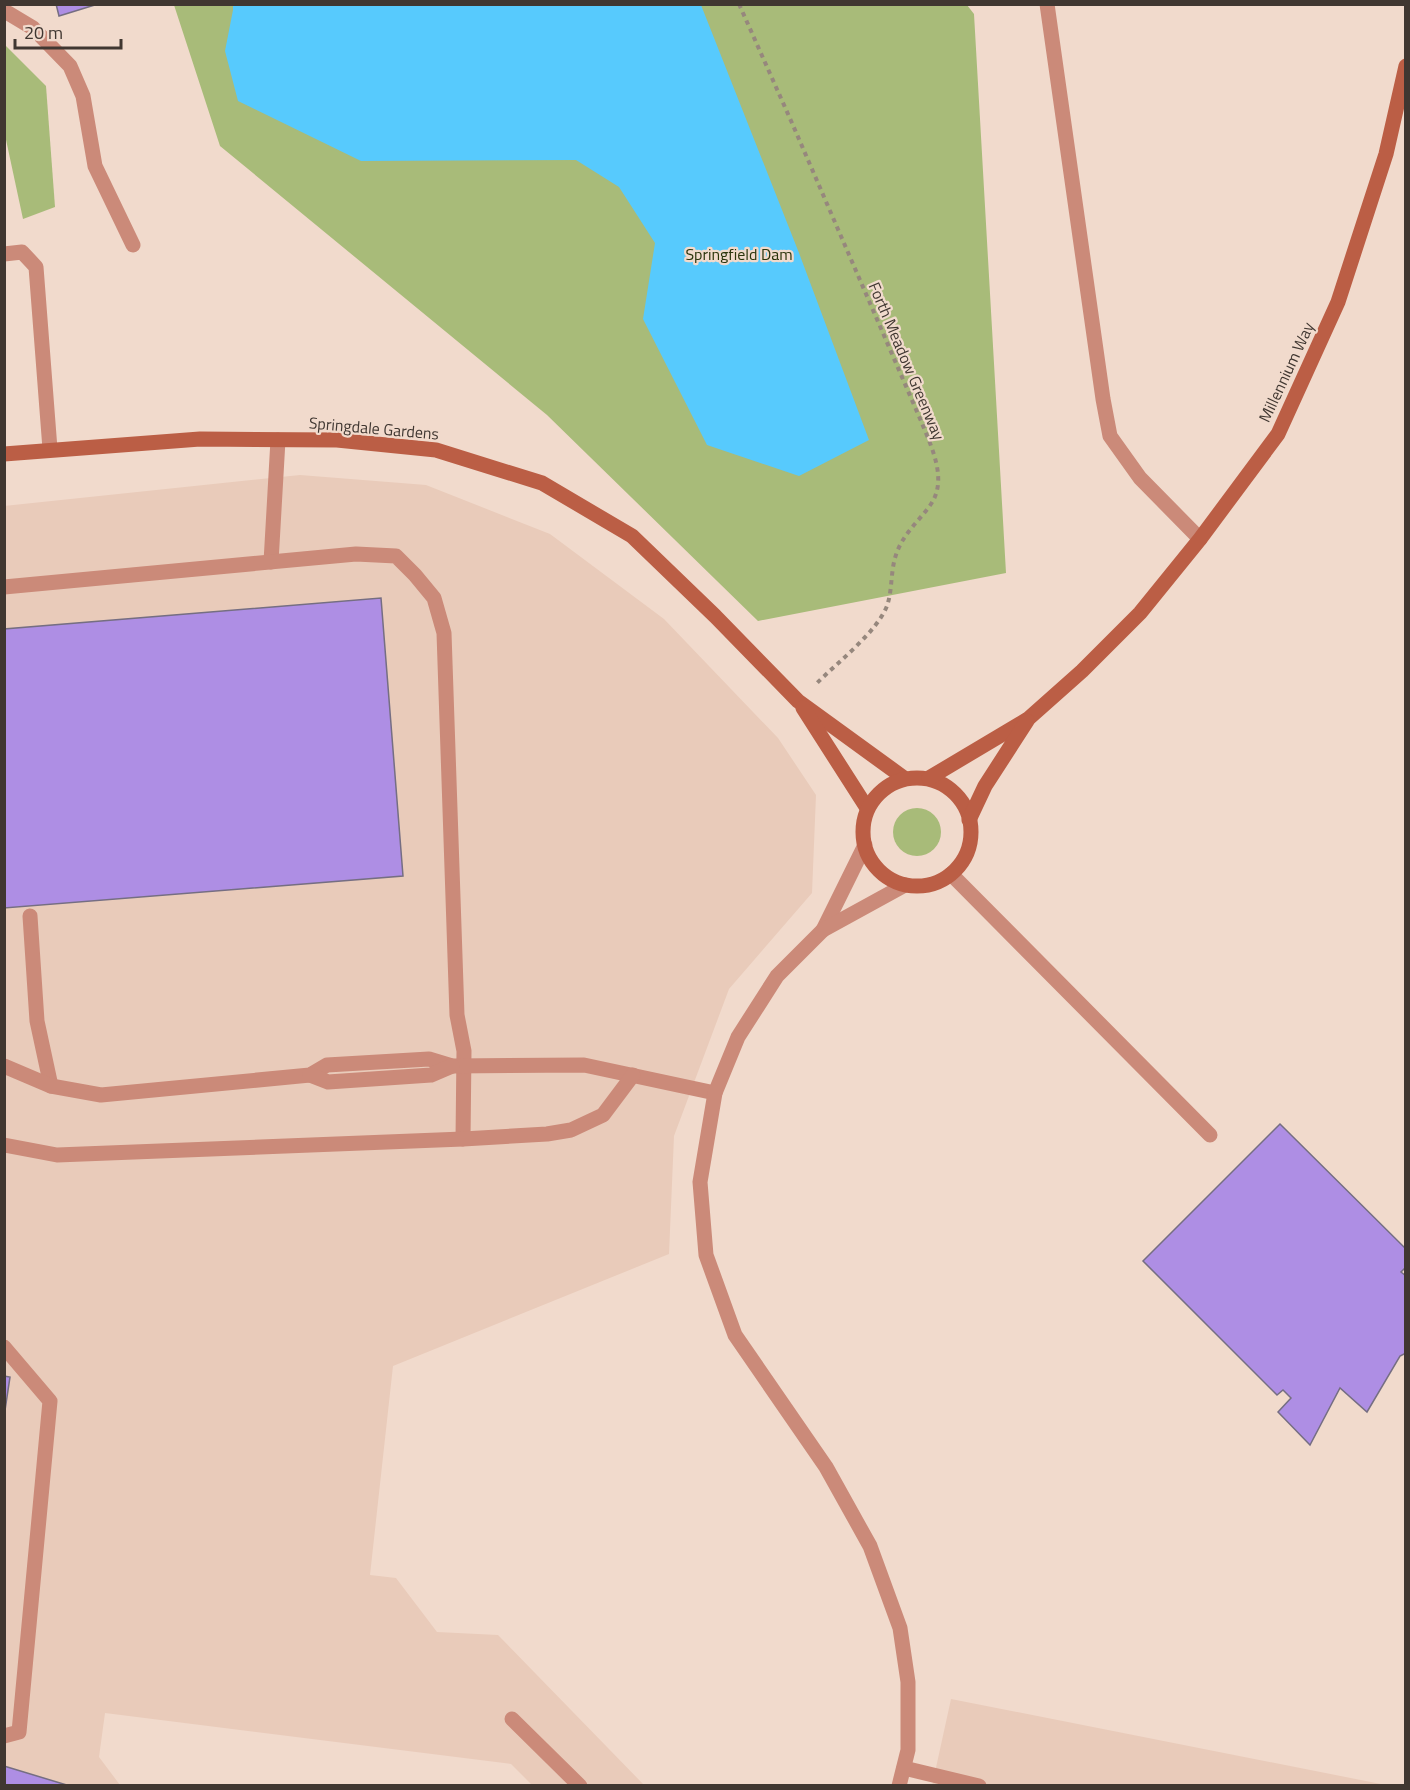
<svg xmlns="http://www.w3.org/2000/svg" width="1410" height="1790" font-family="'Titillium Web',sans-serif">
	<rect width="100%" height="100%" fill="#f1dacc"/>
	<g fill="#e9cbba">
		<polygon points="300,475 426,485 550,534 664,619 778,738 816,795 812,893 729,989 674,1136 669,1254 393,1366 370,1575 396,1578 437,1632 498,1635 644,1785 532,1785 511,1764 105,1713 99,1757 120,1785 5,1785 4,506"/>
		<polygon points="951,1699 1386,1785 932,1786"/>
	</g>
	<g fill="#a8bb79">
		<polygon points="174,5 967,5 974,14 1006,573 758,621 547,415 220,146"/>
		<polygon points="4,44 46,86 55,207 23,219 5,135"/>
		<circle cx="917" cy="832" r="24"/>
	</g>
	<polygon fill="#57cafd" points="233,5 701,5 799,253 869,440 799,476 707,445 643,319 655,243 619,187 576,160 361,161 238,101 225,51 233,10"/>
	<g fill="#ae8ee4" stroke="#756e82" stroke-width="1.5">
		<polygon points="56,4 98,4 59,16"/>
		<polygon points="381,598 403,876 4,908 4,629"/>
		<polygon points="1280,1124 1406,1249 1406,1267 1401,1272 1406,1276 1406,1353 1400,1356 1367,1412 1340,1388 1310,1445 1278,1412 1291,1398 1283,1390 1277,1395 1143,1261"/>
		<polygon points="4,1376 10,1377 4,1417"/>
		<polygon points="4,1766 70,1786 4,1786"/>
	</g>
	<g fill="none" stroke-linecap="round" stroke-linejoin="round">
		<path stroke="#96877d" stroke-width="4" stroke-dasharray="4.5 4.5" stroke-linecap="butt" d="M739 4 792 123 921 421C931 446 948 479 931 504 920 520 904 533 897 552 890 570 893 588 887 606 876 633 838 662 817 683"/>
		<g stroke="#cb8a79" stroke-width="15">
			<polyline points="1047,4 1103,399 1110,436 1140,478 1200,539"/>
			<polyline points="4,13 8,13 33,28 70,66 83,96 95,166 133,245"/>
			<polyline points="4,254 22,252 36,267 50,449"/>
			<polyline points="271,562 278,440"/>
			<polyline points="4,587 356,554 396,556 415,575 434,598 444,633 457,1015 464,1051 463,1139"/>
			<polyline points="951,874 1210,1135"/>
			<polyline points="30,916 37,1021 51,1086"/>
			<polyline points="4,1066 51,1086 101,1095 310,1075 327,1065 429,1059 452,1066 584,1065 715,1093"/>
			<polyline points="310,1075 328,1082 431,1075 452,1066"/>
			<polyline points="4,1145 57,1155 463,1139 547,1134 571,1130 603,1115 633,1075"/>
			<polyline points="4,1347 50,1401 19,1732 4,1736"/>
			<polyline points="512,1719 580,1786"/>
			<polyline points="904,1768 979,1786"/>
		</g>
		<g stroke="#cb8a79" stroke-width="15">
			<polyline points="823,930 865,845"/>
			<polyline points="899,1786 908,1750 908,1682 900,1628 870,1546 826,1467 735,1335 706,1255 700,1182 715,1093 738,1037 777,976 823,930 905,885"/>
		</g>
		<g stroke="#bb5e45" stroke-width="15">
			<polyline points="4,454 200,439 337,440 436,450 542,483 632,536 715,616 798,701 904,778"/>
			<polyline points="803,708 867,808"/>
			<circle cx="917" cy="832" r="54"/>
			<polyline points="929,778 1028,719 1082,671 1140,613 1200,539 1278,434 1338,302 1386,154 1406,66"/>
			<polyline points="969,820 985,786 1027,721"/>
		</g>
	</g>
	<g text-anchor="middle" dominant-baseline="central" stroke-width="4.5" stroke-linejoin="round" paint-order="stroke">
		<g font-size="16" fill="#2b350c" stroke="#f1dacc">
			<text x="739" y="254">Springfield Dam</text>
		</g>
		<g font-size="16" fill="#403731" stroke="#f1dacc">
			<text transform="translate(907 361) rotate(67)">Forth Meadow Greenway</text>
			<text transform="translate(1286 372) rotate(-65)">Millennium Way</text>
			<text transform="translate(374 428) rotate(5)">Springdale Gardens</text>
		</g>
	</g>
	<rect width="1410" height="1790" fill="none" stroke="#403731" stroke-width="12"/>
	<path d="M15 39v9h106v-9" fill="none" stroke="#403731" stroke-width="3"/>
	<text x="24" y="39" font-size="18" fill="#403731" stroke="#f1dacc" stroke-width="4.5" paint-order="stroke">20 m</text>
</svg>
